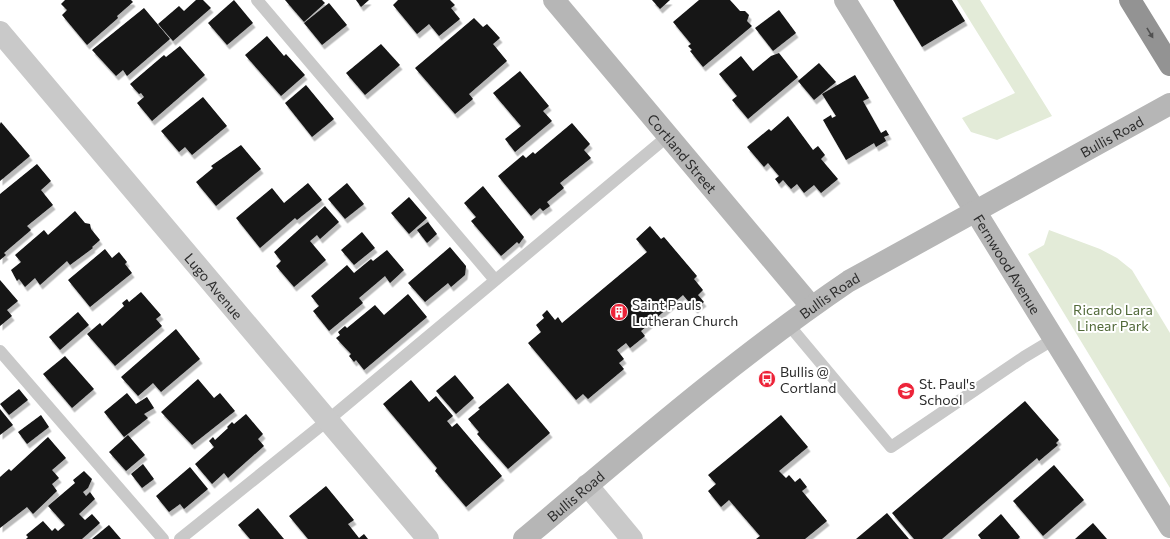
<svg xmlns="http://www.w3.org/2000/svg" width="1170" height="539" font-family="Commissioner,sans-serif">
	<defs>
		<filter id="shadow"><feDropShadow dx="2.5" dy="4.5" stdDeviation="0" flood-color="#0004"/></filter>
	</defs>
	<rect width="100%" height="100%" fill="#fff"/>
	<g fill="#e3ebd8">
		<polygon points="957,0 980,0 1052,116 997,140 971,132 962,118 1015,93"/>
		<polygon points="1049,230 1100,249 1117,258 1132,270 1170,333 1170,488 1028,254 1044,245"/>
	</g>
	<g fill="#131313" filter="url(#shadow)">
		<polygon points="65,0 131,0 133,2 117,16 118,18 87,45 62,15 67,10 61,4"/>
		<polygon points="196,0 203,0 211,8 173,41 158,24 179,6 184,11"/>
		<polygon points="234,0 253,23 227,45 208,23"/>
		<polygon points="285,0 322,0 325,3 304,22"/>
		<polygon points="356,0 369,0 361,7"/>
		<polygon points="398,0 450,0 455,5 451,8 460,19 439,36 429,24 417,34 393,5"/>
		<polygon points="652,0 670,0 660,9"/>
		<polygon points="699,0 730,0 740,11 745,11 749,15 747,21 752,26 703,67 690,51 692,50 688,46 691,44 673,22"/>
		<polygon points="893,0 952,0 965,21 922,47"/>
		<polygon points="329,3 347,25 322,45 304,23"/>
		<polygon points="144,8 170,39 127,76 123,70 116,76 92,50"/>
		<polygon points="779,10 796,33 773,51 755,28"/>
		<polygon points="474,18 483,27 487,24 500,38 493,44 507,61 469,94 473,99 455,114 415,68"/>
		<polygon points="267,36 284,56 286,54 305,75 281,96 245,55"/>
		<polygon points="381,44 400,65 365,95 346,73"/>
		<polygon points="180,46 205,75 152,121 137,103 144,97 141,93 139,94 130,84 164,55 166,57"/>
		<polygon points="779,53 798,77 748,119 732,100 737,96 719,74 741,56 753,71 771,56"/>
		<polygon points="819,63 836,82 814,100 798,81"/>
		<polygon points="520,71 549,106 543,111 552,121 515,152 505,139 521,126 493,93"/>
		<polygon points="855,75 869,98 863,101 881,133 886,130 889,135 884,137 886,141 876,147 874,143 846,160 823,120 831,115 832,118 836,116 822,94"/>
		<polygon points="306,85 334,119 312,137 285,103"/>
		<polygon points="203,97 227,126 192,155 185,147 179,152 161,131"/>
		<polygon points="788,116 813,150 818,146 825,155 821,159 838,179 821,193 814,185 804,193 797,184 791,189 783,180 779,184 775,179 779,176 768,163 764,167 747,147 769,129 771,131"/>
		<polygon points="1,122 30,156 0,181 0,124"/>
		<polygon points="572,123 590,144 584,150 591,158 560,183 564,188 547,202 550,206 543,211 540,208 531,216 498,176 523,155 526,158 533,152 535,154"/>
		<polygon points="241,145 261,169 216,206 196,182 213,168 211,166"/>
		<polygon points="37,164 51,181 41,190 53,205 27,226 31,230 4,253 6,255 0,260 0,194"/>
		<polygon points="308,183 322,200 297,220 295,218 260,248 236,218 272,188 284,203"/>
		<polygon points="347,183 364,204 345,219 328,199"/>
		<polygon points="483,186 524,237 519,244 517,242 501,256 471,221 476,217 464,203"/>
		<polygon points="409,197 427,218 409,234 391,213"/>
		<polygon points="325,206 339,222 320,239 317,235 310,241 326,260 294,287 276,266 281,261 274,252"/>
		<polygon points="75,211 85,223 90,224 91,229 100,240 92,247 93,248 70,265 67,261 40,285 35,278 25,287 19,279 17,281 11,270 21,262 15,255 44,230 48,235"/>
		<polygon points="428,222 437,234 427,243 417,230"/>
		<polygon points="650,226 661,239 664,237 697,276 694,279 703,290 698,295 704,302 695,309 683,295 641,331 645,336 630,348 626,343 617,350 624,359 619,363 624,369 588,399 583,394 576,400 528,343 541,332 536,325 544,318 542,315 547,310 555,320 558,317 562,323 647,252 636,239"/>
		<polygon points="362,232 375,248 354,265 341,250"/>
		<polygon points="450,247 466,266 465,275 451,287 448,283 425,302 408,283"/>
		<polygon points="105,249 112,258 119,252 127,262 125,264 132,273 90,307 68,280"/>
		<polygon points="387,250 404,270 390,283 385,276 359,298 363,303 329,331 313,311 319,306 311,296 347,265 354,273 371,259 373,261"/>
		<polygon points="0,280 18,301 7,310 12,316 0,326"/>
		<polygon points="141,292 161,315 156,319 162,326 115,366 87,334 100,323 102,326 124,306 122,303 127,299 129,302"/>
		<polygon points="408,294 427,317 364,370 356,360 354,362 349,356 351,354 336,338 340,335 338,332 345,326 347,328 375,305 384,315"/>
		<polygon points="78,312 89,325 60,350 49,337"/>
		<polygon points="176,329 200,359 161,392 153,383 138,396 121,377"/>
		<polygon points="65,356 94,389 72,408 43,374"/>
		<polygon points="455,375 474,398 456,414 436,391"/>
		<polygon points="198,379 214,398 220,393 235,411 192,445 161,412"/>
		<polygon points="411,380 429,402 436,396 453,416 447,421 452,427 457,423 502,476 466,507 435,471 437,468 383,404"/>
		<polygon points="508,383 550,433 508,469 477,434 479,432 468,419 480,409 478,408"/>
		<polygon points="19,389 28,400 9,415 0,404"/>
		<polygon points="127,393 136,404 147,397 154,408 144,414 148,418 124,437 104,412"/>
		<polygon points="1025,401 1059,440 1056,443 1058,445 1039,461 1037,458 942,539 914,539 892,513"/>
		<polygon points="0,409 13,425 0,435"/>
		<polygon points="246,414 263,434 258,439 264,446 228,478 224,473 212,484 195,464 214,447 209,441 213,437 215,440 228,428 227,427 232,422 234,424"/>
		<polygon points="41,415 49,427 27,444 18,432"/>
		<polygon points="781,415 808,447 779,471 786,478 789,475 795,482 800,478 807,487 802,491 827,521 805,539 756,539 760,536 729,500 721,507 708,491 716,484 708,475"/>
		<polygon points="128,435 145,455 126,471 109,452"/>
		<polygon points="48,437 66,458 52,470 59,478 52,484 57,491 33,514 27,507 0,528 0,477 9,469 11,471"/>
		<polygon points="143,464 154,479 142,488 131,474"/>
		<polygon points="1054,465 1084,500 1043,536 1013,501"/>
		<polygon points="190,467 208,489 184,509 180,504 169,512 156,496"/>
		<polygon points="84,471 92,479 88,488 83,492 86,496 90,492 95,499 79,514 85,520 92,514 100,523 82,539 26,539 28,537 26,535 43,521 52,531 55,528 58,531 65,525 48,506 75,483 73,480"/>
		<polygon points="326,486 354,520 348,524 359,538 364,534 368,539 308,539 289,516"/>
		<polygon points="258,508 284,539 250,539 238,525"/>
		<polygon points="887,513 909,539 856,539"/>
		<polygon points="1001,514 1020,537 1018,539 981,539 978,535"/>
		<polygon points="1093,523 1107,539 1075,539"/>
		<polygon points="109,525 121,539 92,539"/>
	</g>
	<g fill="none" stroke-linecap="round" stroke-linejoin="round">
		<g stroke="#c9c9c9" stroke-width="12">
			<polyline points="257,0 495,280"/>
			<polyline points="788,324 891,447 1024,357 1054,339"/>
			<polyline points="0,351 163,539"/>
			<polyline points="180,539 328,420 668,136"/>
		</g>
		<g stroke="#c9c9c9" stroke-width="22">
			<path id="s1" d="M0 32 428 539"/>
			<polyline points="587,485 632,539"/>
		</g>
		<g stroke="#b6b6b6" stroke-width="22">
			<path id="s2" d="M554 0 811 306"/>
			<path id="s3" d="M845 0 1170 527"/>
			<path id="s4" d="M524 539C630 450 734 359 849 281L1170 104"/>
		</g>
		<polyline stroke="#939393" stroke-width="22" points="1130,0 1170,65"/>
	</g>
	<defs><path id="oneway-solid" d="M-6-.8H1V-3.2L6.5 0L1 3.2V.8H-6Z"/></defs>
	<use fill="#505050" href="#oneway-solid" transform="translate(1150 33) rotate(59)"/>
	<defs>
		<symbol id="building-disc" viewBox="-11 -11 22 22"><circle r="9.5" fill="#ed2439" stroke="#fff"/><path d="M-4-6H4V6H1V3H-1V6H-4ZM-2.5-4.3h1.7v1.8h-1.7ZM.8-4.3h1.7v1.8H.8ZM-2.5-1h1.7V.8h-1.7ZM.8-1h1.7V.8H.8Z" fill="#fff"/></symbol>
		<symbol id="bus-disc" viewBox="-11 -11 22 22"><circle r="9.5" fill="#ed2439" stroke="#fff"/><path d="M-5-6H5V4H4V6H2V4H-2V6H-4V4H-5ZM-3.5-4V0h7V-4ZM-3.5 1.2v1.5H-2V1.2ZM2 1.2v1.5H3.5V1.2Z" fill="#fff"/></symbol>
		<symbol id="school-disc" viewBox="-11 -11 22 22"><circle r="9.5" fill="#ed2439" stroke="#fff"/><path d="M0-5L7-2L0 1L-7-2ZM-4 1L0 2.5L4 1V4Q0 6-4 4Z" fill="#fff"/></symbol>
	</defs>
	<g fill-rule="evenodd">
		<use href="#building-disc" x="609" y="302" width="20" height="20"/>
		<use href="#bus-disc" x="757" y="369" width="20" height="20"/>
		<use href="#school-disc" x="896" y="381" width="20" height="20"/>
	</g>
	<g text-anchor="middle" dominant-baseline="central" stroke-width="4" stroke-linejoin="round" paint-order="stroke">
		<g font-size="14" fill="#2c2c2c" stroke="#fff">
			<text stroke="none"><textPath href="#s4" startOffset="715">Bullis Road</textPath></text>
			<text stroke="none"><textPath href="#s2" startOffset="200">Cortland Street</textPath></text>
			<text stroke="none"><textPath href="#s3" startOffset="310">Fernwood Avenue</textPath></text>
			<text stroke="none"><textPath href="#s1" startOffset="332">Lugo Avenue</textPath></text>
			<text stroke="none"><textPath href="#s4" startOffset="391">Bullis Road</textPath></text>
			<text stroke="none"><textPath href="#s4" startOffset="67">Bullis Road</textPath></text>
		</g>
		<g font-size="14" fill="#2c2c2c" stroke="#fff" text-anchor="start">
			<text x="632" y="304">Saint Pauls<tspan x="632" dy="16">Lutheran Church</tspan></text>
			<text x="780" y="371">Bullis @<tspan x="780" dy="16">Cortland</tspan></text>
			<text x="919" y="383">St. Paul's<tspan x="919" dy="16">School</tspan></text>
		</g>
		<g font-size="14" fill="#516938" stroke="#fff">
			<text x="1113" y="309">Ricardo Lara<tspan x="1113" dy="16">Linear Park</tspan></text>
		</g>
	</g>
</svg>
